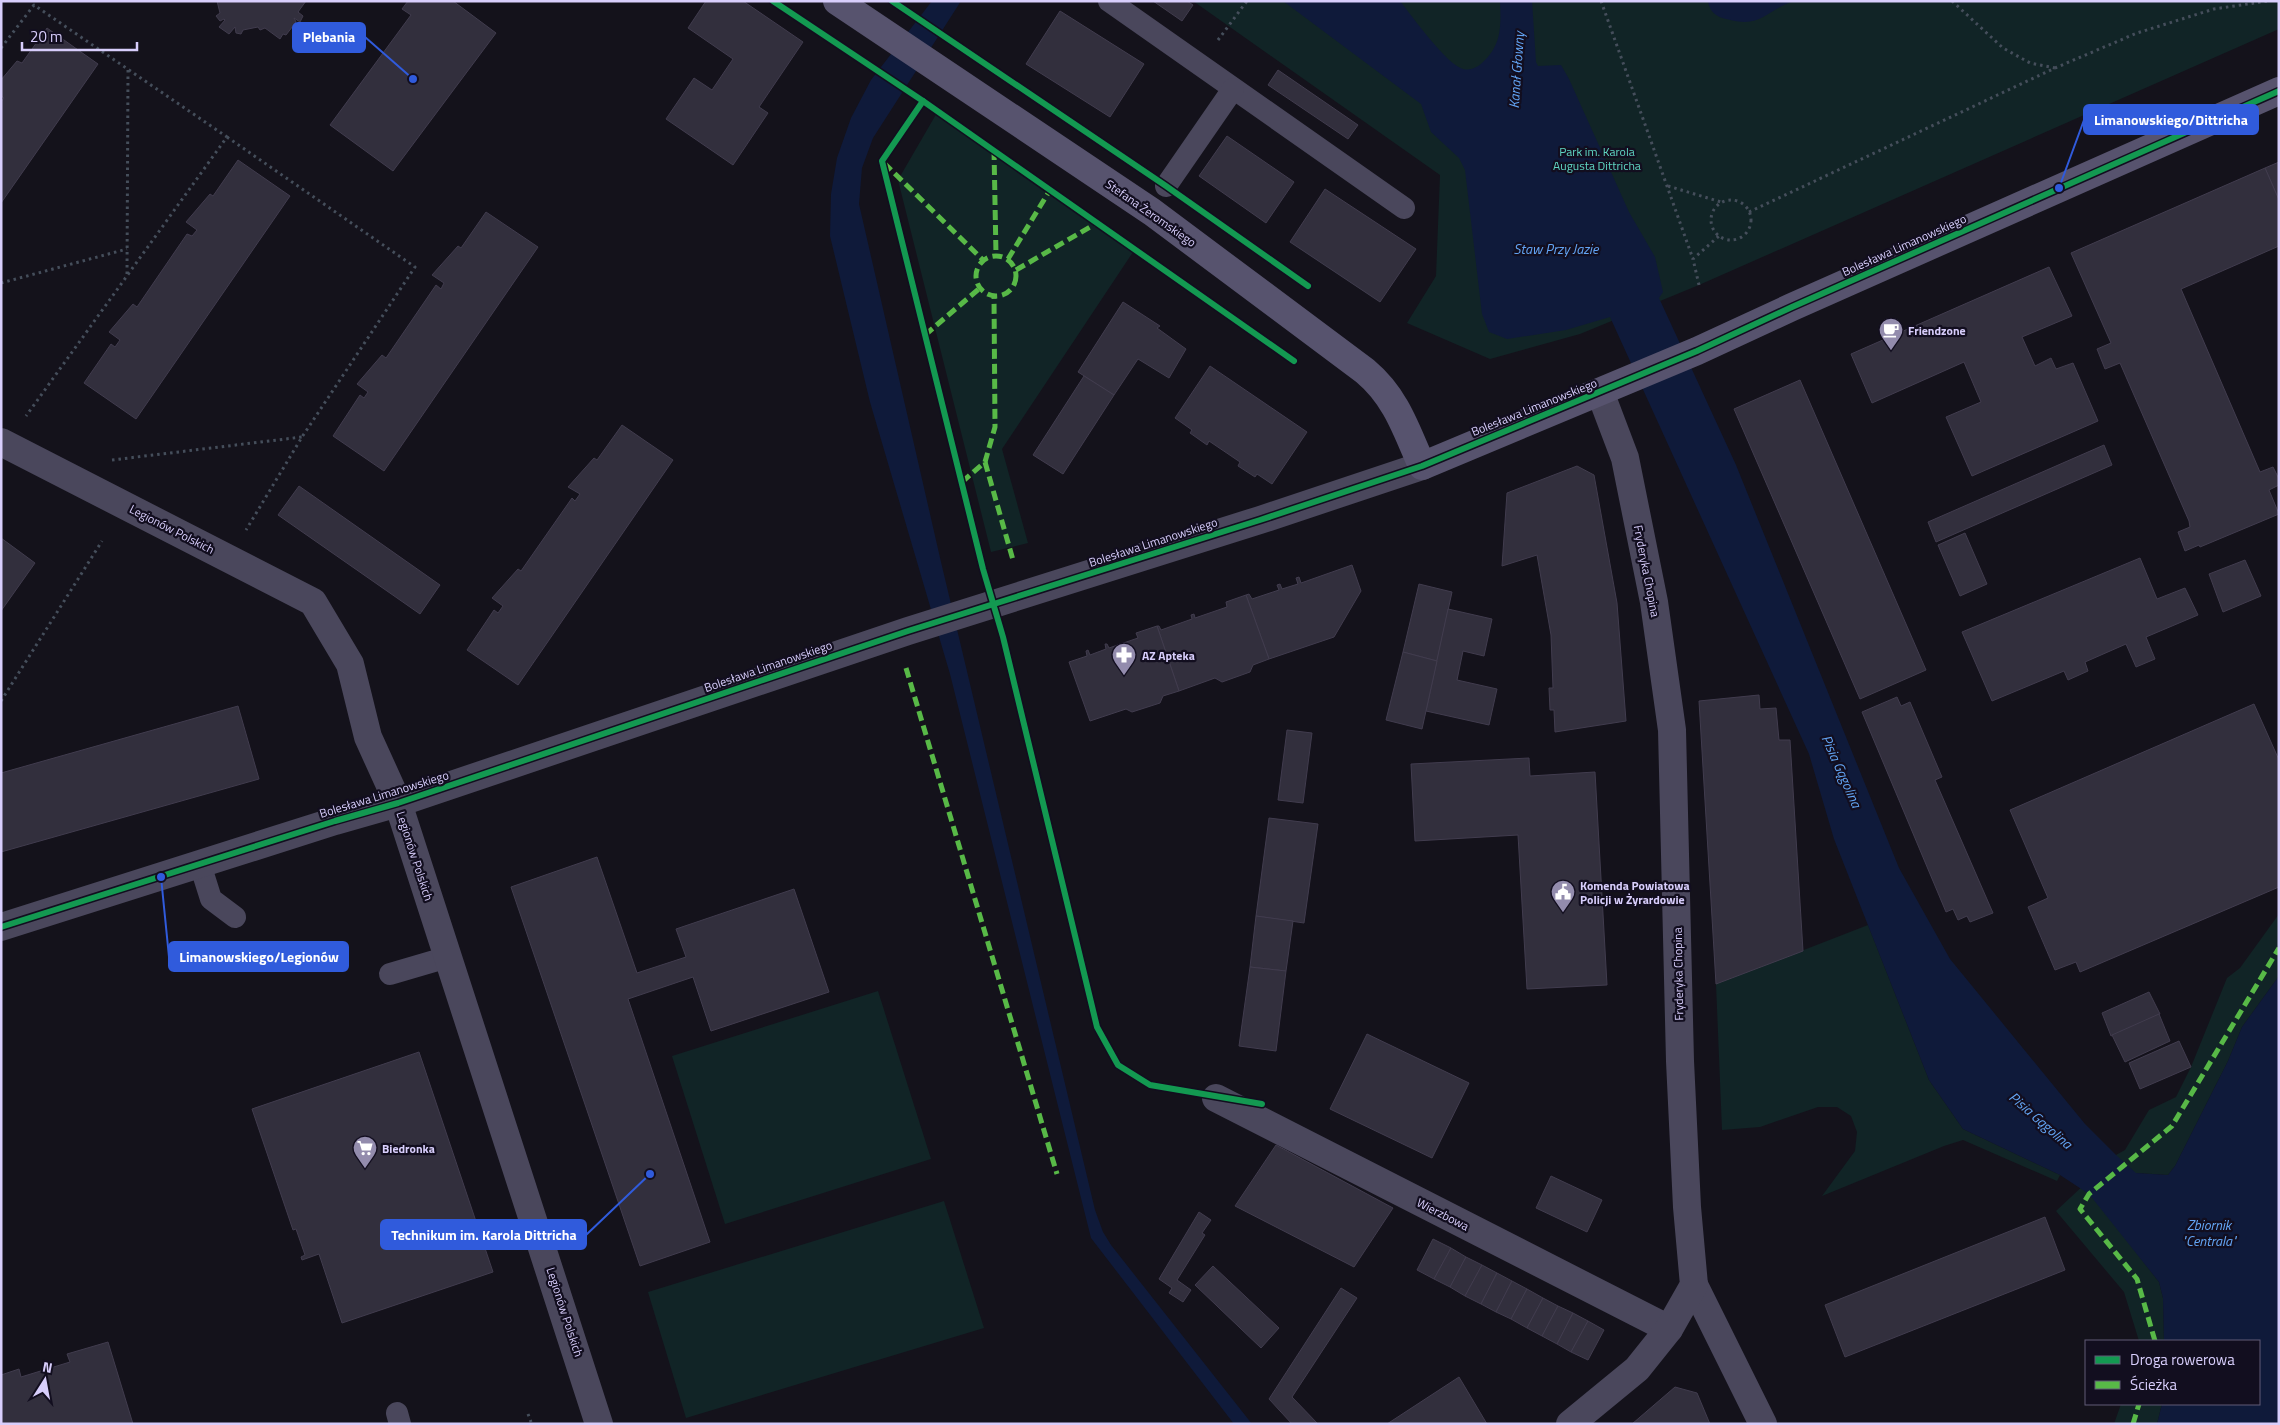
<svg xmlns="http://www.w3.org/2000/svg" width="2280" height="1425" font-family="'Titillium Web',sans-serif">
	<rect width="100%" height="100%" fill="#14121b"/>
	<g fill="#112426">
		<polygon points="1193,1 2279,1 2279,29 1699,285 1580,334 1490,359 1407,323 1436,276 1440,175"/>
		<polygon points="938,111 1135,249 1002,449 1028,543 991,552 898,180"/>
		<polygon points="2279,914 2279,976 2242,1027 2228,1061 2175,1166 2168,1175 2136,1173 2099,1205 2159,1282 2163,1298 2164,1341 2139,1341 2124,1292 2056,1211 2116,1155 2125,1150 2149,1110 2176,1097 2191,1067 2227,978 2240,968"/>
		<polygon points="1868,925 1929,1080 1963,1129 2060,1175 2057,1181 1963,1140 1944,1146 1822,1196 1855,1151 1857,1132 1851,1116 1837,1107 1818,1107 1760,1127 1722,1130 1716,984"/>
		<polygon points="878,991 931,1159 725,1224 672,1056"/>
		<polygon points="944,1201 984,1328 686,1418 648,1292"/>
		<polygon points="2121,1404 2162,1404 2157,1424 2114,1424"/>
	</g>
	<g fill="#0f1a3a">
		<polygon points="932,1 961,1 873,138 862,168 859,204 941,562 1095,1210 1103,1232 1111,1245 1252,1424 1234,1424 1091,1238 950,674 870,402 830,236 831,194 837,158 851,118 871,80"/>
		<path d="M1283 1H1400C1412 16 1446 64 1463 69 1470 71 1478 67 1483 62 1502 45 1501 25 1500 1H1532L1536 62 1538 66 1561 65 1569 79 1629 212 1655 257 1663 292 1659 298 1736 465 1899 868 1950 959 2085 1124 2116 1155 2136 1173 2168 1175 2175 1166 2228 1061 2242 1027 2279 976V1424H2157L2162 1404H2259V1341H2164L2163 1298 2159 1282 2089 1194 2060 1175 1963 1129 1929 1080 1834 839 1809 754 1610 317 1566 330 1507 339 1489 332 1482 314 1465 170 1459 158 1431 132 1421 104Z"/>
		<path d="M1708 1H1794C1764 11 1763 29 1726 19 1716 17 1709 11 1708 1Z"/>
	</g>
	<g fill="#322f3d" stroke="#413c4e">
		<polygon points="217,1 306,1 298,12 303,16 300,22 294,18 296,22 286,35 283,34 280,39 265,28 260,30 258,27 243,30 241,34 236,33 235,27 229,34 219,27 225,20 224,19 220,21 216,16 220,13"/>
		<polygon points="408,1 453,1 496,33 393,171 330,125 411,15 402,9"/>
		<polygon points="706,1 743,1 803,42 759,107 768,113 733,165 666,119 694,78 712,90 733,59 688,28"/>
		<polygon points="1153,1 1187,1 1193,5 1182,21"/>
		<polygon points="1060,11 1144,64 1110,117 1026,64"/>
		<polygon points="47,28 98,64 1,203 1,102 4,98 1,96 1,80 17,61 22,63"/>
		<polygon points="1278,70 1358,125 1348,139 1268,85"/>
		<polygon points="1227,136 1294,182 1266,223 1199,176"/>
		<polygon points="238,160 290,196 136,419 84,383 111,344 115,347 120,340 109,332 133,304 137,307 187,234 192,236 197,230 186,222 210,194 213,196"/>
		<polygon points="2279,162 2279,200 2265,168"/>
		<polygon points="2265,168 2279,200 2279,246 2181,289 2260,472 2273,467 2279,479 2279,485 2269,490 2279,514 2200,547 2199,545 2185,551 2178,532 2190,527 2189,521 2120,363 2105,369 2097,349 2111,343 2071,253"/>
		<polygon points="1325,189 1416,249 1380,302 1290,242"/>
		<polygon points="486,212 538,247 384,471 333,436 360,395 364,398 368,392 357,384 382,355 386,358 436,285 441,289 444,283 432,275 458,246 461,248"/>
		<polygon points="2049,267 2072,316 2022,337 2035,366 2051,358 2056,369 2073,363 2098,421 1972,476 1946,417 1981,402 1964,362 1872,403 1851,354"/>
		<polygon points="1123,302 1160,326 1157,328 1186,349 1169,378 1138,359 1114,395 1078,372"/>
		<polygon points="1210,366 1307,432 1272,484 1257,474 1255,477 1238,466 1240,462 1209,441 1207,445 1190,433 1192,430 1175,418"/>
		<polygon points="1084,376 1114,395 1063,474 1033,455"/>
		<polygon points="1800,380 1926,670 1860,699 1734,409"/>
		<polygon points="622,425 673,460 518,685 467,650 494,610 498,613 503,606 492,598 518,569 521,571 572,498 575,501 580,494 568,487 594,458 597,460"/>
		<polygon points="2104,445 2112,465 1936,542 1928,522"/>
		<polygon points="1577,466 1594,475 1617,603 1626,721 1555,732 1554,710 1550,710 1549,688 1553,688 1551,635 1537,555 1502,566 1507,493"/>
		<polygon points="299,486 440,585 420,614 278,515"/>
		<polygon points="1965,533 1987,584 1960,596 1938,545"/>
		<polygon points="1,538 35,563 1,611"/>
		<polygon points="2140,558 2157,599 2185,588 2198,615 2146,637 2155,659 2136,667 2126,644 2085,662 2088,671 2068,680 2064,671 1992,701 1962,632"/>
		<polygon points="2245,560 2261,596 2223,612 2209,574"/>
		<polygon points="1352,565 1361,591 1334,637 1269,659 1246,595 1249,594 1252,599 1279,590 1277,585 1280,584 1282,589 1298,584 1296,578 1299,577 1301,583"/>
		<polygon points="1419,584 1452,592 1437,661 1403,652"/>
		<polygon points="1246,595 1269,659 1253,665 1250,672 1222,682 1215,678 1179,691 1157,626 1159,626 1161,630 1192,619 1191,615 1194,614 1195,618 1227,607 1226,602"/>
		<polygon points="1448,609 1492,619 1484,656 1463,651 1457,680 1497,689 1489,725 1426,711"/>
		<polygon points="1157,626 1179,691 1163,696 1160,703 1132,712 1126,709 1090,721 1069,662 1087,656 1086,651 1088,650 1090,655 1106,649 1105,644 1107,644 1109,648 1138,638 1136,633"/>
		<polygon points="1403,652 1437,661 1422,729 1386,720"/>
		<polygon points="1759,695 1760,709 1776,708 1779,740 1790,740 1803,951 1716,984 1699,701"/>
		<polygon points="1897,697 1901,706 1910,702 1942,777 1935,780 1993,913 1970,922 1967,916 1958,920 1953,909 1946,912 1862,712"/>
		<polygon points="2254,704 2279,760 2279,887 2080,972 2076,962 2055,970 2028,907 2048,898 2010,810"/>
		<polygon points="238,706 259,779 1,852 1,773"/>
		<polygon points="1287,730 1312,733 1303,803 1278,800"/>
		<polygon points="1529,758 1530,776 1595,772 1607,985 1527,989 1518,835 1415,841 1411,764"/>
		<polygon points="1269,818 1318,824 1304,923 1256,916"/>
		<polygon points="597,857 637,973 686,957 676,929 794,889 829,992 711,1031 693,977 628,999 710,1242 640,1266 511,887"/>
		<polygon points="1256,916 1293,921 1286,971 1250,967"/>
		<polygon points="1250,967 1286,971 1276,1051 1239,1046"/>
		<polygon points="2149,992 2160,1014 2111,1036 2102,1013"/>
		<polygon points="2159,1014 2170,1041 2125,1062 2112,1035"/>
		<polygon points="1367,1034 1469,1083 1432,1158 1330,1109"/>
		<polygon points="2179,1041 2191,1067 2140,1089 2129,1063"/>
		<polygon points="419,1052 493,1272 342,1323 319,1254 302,1260 301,1257 305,1255 296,1229 293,1230 252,1109"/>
		<polygon points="1276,1145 1393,1208 1354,1267 1235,1206"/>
		<polygon points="1551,1176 1602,1200 1587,1232 1536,1208"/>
		<polygon points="1199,1212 1211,1220 1202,1233 1205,1235 1177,1280 1191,1290 1183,1302 1169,1293 1172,1288 1159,1279"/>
		<polygon points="2045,1217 2065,1270 1845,1357 1825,1305"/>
		<polygon points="1433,1239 1451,1248 1434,1279 1417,1270"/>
		<polygon points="1451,1248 1466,1257 1450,1287 1434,1279"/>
		<polygon points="1466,1257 1482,1265 1465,1296 1450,1287"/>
		<polygon points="1482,1265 1497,1273 1481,1304 1465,1296"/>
		<polygon points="1213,1266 1279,1328 1261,1348 1195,1285"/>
		<polygon points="1497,1273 1512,1281 1496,1312 1481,1304"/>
		<polygon points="1512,1281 1527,1289 1511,1319 1496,1312"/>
		<polygon points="1341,1288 1357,1298 1292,1397 1318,1424 1292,1424 1269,1399"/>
		<polygon points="1527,1289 1543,1298 1527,1328 1511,1319"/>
		<polygon points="1543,1298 1558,1306 1542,1336 1527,1328"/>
		<polygon points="1558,1306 1573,1313 1557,1344 1542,1336"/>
		<polygon points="1573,1313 1588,1321 1571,1352 1557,1344"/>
		<polygon points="1588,1321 1604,1330 1588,1360 1571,1352"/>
		<polygon points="108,1342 133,1424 1,1424 1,1375 19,1369 21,1377 70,1362 67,1354"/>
		<polygon points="1459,1377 1487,1424 1387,1424"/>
		<polygon points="1675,1387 1697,1393 1710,1424 1632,1424"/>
	</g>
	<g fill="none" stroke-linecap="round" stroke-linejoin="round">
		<g stroke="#454e5b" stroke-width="3" stroke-dasharray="2.5 4" stroke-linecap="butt">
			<polyline points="1601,1 1693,259"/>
			<polyline points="1952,1 2003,48 2030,63 2055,68"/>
			<polyline points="1218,40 1247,1"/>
			<polyline points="1,48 34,5 227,137 26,416"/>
			<polyline points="227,137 415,267 302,437 246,530"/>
			<polyline points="1668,186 1721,202"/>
			<circle cx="1731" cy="220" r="20"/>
			<polyline points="1749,212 2055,68 2137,33 2214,9 2268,1"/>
			<polyline points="127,274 128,70"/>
			<polyline points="1,283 127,249"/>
			<polyline points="1699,285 1693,259 1719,236"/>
			<polyline points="112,460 302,437"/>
			<polyline points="1,701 102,541"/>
			<polyline points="528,1414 531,1422"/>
		</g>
		<g stroke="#4a475c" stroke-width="22">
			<polyline points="1109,1 1404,208"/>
			<polyline points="1166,186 1233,89"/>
			<polyline points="200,864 211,899 235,917"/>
			<polyline points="390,974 448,957"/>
			<polyline points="397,1413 400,1424"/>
		</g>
		<g stroke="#4a475c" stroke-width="28">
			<polyline points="1,442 313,602 350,664 368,737 398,803 599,1424"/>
			<polyline points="1,927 335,821 398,803 908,631 1260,520 1422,466"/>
			<polyline points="1216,1098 1669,1329"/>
			<polyline points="1694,1285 1763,1424"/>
			<polyline points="1570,1424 1637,1369 1669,1329 1694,1285 1687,1207 1680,1061 1672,730 1654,602 1625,458 1600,392"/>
		</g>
		<path stroke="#57536e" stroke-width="28" d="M837 1 1152 212 1365 371C1396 397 1406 429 1422 466L1697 351 1792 307 2279 91"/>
		<g stroke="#58b947" stroke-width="5" stroke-dasharray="10 5" stroke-linecap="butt">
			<polyline points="994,150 996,255"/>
			<polyline points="884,163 983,260"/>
			<circle cx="996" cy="276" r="20"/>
			<polyline points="1008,259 1050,190"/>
			<polyline points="1016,270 1097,223"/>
			<polyline points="925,335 980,288"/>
			<polyline points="985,462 1013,560"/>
			<polyline points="962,482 985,462 995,427 994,296"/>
			<polyline points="906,668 1057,1174"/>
			<polyline points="2155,1341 2137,1279 2080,1209 2089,1194 2172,1126 2279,948"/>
			<polyline points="2133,1424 2139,1404"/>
		</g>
		<defs>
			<g id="cycleway">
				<polyline points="773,1 923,101 1294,361"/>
				<polyline points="892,1 1166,186 1308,286"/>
				<polyline points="923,101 882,161 983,569 1003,637 1097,1027 1118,1065 1150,1085 1262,1104"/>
				<polyline points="1,927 335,821 398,803 908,631 1260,520 1422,466 1697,351 1792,307 2279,91"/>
			</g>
		</defs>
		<use href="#cycleway" stroke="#120e1f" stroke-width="9"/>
		<use href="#cycleway" stroke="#139951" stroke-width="6"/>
	</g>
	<defs>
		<symbol id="cafe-pin" viewBox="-11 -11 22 30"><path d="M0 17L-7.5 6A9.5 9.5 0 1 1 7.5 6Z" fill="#938cad" stroke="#120e1f"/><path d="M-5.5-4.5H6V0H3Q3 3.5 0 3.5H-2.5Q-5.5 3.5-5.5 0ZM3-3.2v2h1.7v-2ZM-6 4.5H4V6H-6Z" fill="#fff"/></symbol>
		<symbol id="pharmacy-pin" viewBox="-11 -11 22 30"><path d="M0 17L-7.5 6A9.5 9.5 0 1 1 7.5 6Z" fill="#938cad" stroke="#120e1f"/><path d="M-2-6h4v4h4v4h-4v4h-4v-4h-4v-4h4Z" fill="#fff"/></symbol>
		<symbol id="civic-pin" viewBox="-11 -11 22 30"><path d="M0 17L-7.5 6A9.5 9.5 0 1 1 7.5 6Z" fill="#938cad" stroke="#120e1f"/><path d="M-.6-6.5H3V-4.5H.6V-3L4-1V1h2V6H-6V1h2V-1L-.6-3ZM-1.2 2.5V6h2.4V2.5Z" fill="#fff"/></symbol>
		<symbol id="supermarket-pin" viewBox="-11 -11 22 30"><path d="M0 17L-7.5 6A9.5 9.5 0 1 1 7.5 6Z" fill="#938cad" stroke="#120e1f"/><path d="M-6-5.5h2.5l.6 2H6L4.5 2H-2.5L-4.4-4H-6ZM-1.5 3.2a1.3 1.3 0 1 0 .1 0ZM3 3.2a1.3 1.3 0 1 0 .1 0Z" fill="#fff"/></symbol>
	</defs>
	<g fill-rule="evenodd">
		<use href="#cafe-pin" x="1877" y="316" width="28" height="38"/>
		<use href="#pharmacy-pin" x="1110" y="641" width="28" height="38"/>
		<use href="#civic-pin" x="1549" y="878" width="28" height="38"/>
		<use href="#supermarket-pin" x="351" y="1134" width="28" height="38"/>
	</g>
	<g text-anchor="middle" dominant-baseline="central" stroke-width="4.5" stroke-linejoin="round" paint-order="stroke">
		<g font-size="12" fill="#60d7c3" stroke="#120e1f">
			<text x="1597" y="151">Park im. Karola<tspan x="1597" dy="14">Augusta Dittricha</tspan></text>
		</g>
		<g font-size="12" fill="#d8cefc" stroke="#120e1f">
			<text transform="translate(1151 213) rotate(35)">Stefana Żeromskiego</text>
			<text transform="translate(1904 245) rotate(-24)">Bolesława Limanowskiego</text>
			<text transform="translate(1534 407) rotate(-22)">Bolesława Limanowskiego</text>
			<text transform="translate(172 529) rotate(27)">Legionów Polskich</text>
			<text transform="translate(1153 542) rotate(-18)">Bolesława Limanowskiego</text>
			<text transform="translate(1647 571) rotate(79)">Fryderyka Chopina</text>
			<text transform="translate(768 666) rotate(-19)">Bolesława Limanowskiego</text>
			<text transform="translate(384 794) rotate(-17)">Bolesława Limanowskiego</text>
			<text transform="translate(415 856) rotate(72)">Legionów Polskich</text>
			<text transform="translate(1678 974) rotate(-91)">Fryderyka Chopina</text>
			<text transform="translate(1443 1214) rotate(27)">Wierzbowa</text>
			<text transform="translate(565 1312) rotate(72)">Legionów Polskich</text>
		</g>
		<g font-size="12" font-weight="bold" fill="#d8cefc" stroke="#120e1f" text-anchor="start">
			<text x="1908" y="330">Friendzone</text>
			<text x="1142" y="655">AZ Apteka</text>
			<text x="1580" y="885">Komenda Powiatowa<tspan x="1580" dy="14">Policji w Żyrardowie</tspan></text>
			<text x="382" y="1148">Biedronka</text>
		</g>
		<g font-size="14" font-style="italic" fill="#63a5f5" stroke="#120e1f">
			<text transform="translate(1516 70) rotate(-86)">Kanał Głowny</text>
			<text x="1556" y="248">Staw Przy Jazie</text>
			<text transform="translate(1842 771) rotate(66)">Pisia Gągolina</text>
			<text transform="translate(2041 1120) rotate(41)">Pisia Gągolina</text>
			<text x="2209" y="1224">Zbiornik<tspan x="2209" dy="16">"Centrala"</tspan></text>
		</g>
	</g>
	<path fill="none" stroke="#305bdc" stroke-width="2" d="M413 79L365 37M2059 188L2084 120M161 877L169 957M650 1174L586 1235"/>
	<g fill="#305bdc" stroke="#120e1f" stroke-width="2">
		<circle cx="413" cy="79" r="5"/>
		<circle cx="2059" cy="188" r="5"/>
		<circle cx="161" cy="877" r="5"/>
		<circle cx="650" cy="1174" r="5"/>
	</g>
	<g fill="#305bdc" stroke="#305bdc" stroke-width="2">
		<rect x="293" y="23" width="72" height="29" rx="5"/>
		<rect x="2084" y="105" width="174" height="29" rx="5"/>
		<rect x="169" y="942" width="179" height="29" rx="5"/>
		<rect x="381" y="1220" width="205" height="29" rx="5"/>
	</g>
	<g font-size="14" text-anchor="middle" font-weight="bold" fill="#fff">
		<text x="329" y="42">Plebania</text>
		<text x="2171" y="125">Limanowskiego/Dittricha</text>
		<text x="259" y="962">Limanowskiego/Legionów</text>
		<text x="484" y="1240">Technikum im. Karola Dittricha</text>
	</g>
	<rect width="2280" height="1425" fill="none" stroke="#d8cefc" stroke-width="5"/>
	<rect x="2085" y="1340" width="175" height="65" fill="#120e1f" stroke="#615b77"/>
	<rect x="2095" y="1356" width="25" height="8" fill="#139951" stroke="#615b77"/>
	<text x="2130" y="1365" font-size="15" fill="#d8cefc">Droga rowerowa</text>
	<rect x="2095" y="1381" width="25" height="8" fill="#58b947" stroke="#615b77"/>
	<text x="2130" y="1390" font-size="15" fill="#d8cefc">Ścieżka</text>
	<g transform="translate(45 1380) rotate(11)" stroke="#120e1f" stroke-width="4" paint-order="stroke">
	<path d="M0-4L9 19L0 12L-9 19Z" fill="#d8cefc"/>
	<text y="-8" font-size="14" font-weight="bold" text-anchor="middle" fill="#d8cefc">N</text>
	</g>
	<path d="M22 42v8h115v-8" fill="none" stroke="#d8cefc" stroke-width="2.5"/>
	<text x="30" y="42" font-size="15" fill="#d8cefc" stroke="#120e1f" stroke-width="4" paint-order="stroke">20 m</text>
</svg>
